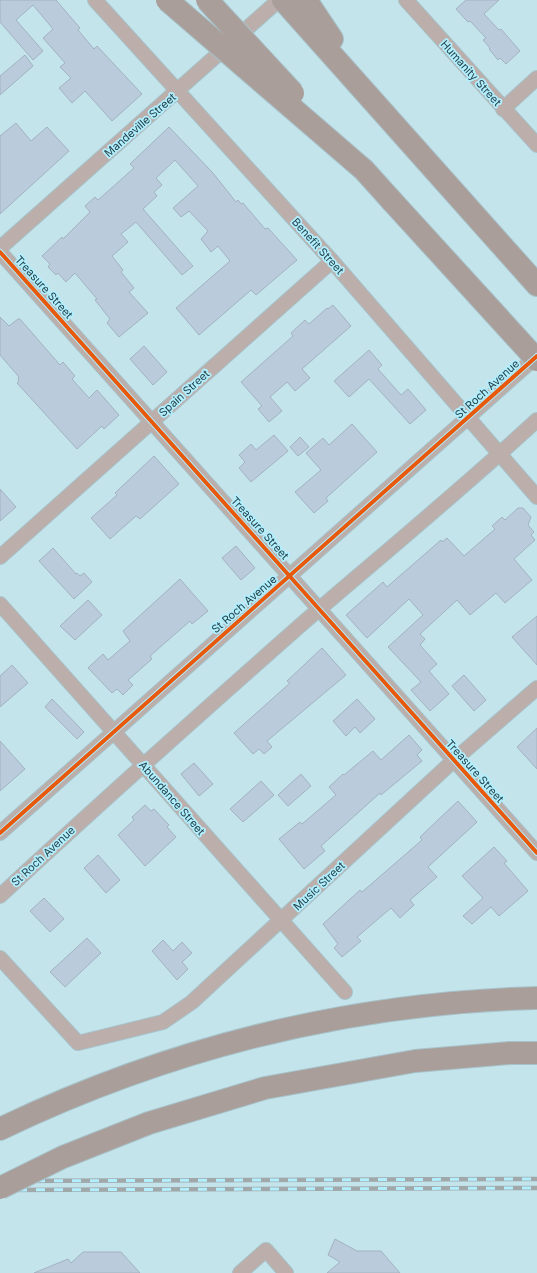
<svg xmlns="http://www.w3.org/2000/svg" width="537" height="1273" font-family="Inter,sans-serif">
	<rect width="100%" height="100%" fill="#c4e4ec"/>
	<g fill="#bacbdb" stroke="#a2b2c1">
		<polygon points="0,0 56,0 80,28 78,30 94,49 97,46 142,94 112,121 85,91 72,103 59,88 71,78 60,67 65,63 43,38 53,29 33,5 16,20 43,51 33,60 0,22"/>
		<polygon points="466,0 499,0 484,14 499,30 501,29 520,51 506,64 500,58 498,60 489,49 490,48 483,40 486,38 470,21 468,22 456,9"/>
		<polygon points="25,55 33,66 0,95 0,76"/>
		<polygon points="16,123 31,141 47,127 69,151 0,214 0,136"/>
		<polygon points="169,127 213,173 236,202 238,200 241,204 243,203 265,229 268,228 297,260 256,295 251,290 199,335 176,308 230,261 218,246 211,252 201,239 208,231 189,211 181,217 173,208 198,186 175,160 156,178 162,185 154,192 157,196 143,209 193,266 182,275 136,222 121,234 128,242 112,256 123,270 121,272 134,288 129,292 148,313 119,337 107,323 110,319 95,300 97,299 75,273 66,282 58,273 56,275 48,267 50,264 42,256 62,237 63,239 90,212 85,206 95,197 98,200 134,168 130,164"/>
		<polygon points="333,305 351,326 302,369 310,378 295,391 287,382 270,397 282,411 269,422 258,409 262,406 241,382 293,336 291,333 305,320 309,324 327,308 328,309"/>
		<polygon points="0,317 9,326 18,319 20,319 60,365 63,362 75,376 72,379 89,398 97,390 119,415 104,429 102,426 77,449 17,383 19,381 18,379 19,377 0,355"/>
		<polygon points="144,346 167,372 153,385 130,359"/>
		<polygon points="369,350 382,365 378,369 401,395 408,389 426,410 410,424 369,379 349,397 334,381"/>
		<polygon points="352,424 377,452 326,498 328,501 314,513 295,492 321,470 306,453 323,438 329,445"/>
		<polygon points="274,435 288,451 251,482 239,468 245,462 239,455 251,444 256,450"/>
		<polygon points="300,437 309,447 298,456 290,447"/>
		<polygon points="154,456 179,484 140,519 136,516 110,539 91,518 117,495 115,493"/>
		<polygon points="0,489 16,507 0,521"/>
		<polygon points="518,508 523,508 531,517 528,525 534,532 531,535 535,540 514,559 532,580 505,603 496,593 470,615 457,600 420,634 425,639 420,645 437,664 429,671 449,694 430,711 411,690 421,682 388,647 423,615 409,599 367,638 346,615 383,582 387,587 441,540 442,542 447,538 464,556 495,529 492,526 502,517 505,520"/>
		<polygon points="236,546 255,568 241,580 222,558"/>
		<polygon points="53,548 76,574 77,573 80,576 84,573 92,582 74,599 39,561"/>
		<polygon points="180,579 208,611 192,624 190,621 150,656 152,659 128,680 133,685 123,695 117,689 112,693 88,668 103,654 108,660 130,641 123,631"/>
		<polygon points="88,600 102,615 75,640 60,626"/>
		<polygon points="537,616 537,665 512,637"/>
		<polygon points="322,648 346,675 267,741 272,747 264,754 259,749 253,754 234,733 290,683 287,681"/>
		<polygon points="12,665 28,683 0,707 0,676"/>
		<polygon points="464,675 486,700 474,711 452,686"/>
		<polygon points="52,699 84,732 77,739 45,707"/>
		<polygon points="357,699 375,719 360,733 355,727 346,736 333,721"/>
		<polygon points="537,728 537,769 517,747"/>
		<polygon points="409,735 422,750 417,755 422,761 381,795 380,793 321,846 325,851 304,869 279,839 300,822 302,824 336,795 329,787 343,774 344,775 373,751 381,760"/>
		<polygon points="0,741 25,769 0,791"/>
		<polygon points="194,763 213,784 199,796 181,774"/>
		<polygon points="301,774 311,786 288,806 278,795"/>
		<polygon points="261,781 274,795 243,822 230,809"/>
		<polygon points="458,801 477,822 428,867 437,877 410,900 414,905 400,918 391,908 357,937 361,941 342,957 334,948 338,944 323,924 360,890 362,892 422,840 420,837"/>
		<polygon points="145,805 151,811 154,809 169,825 167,827 176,837 145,866 118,835 134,820 132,817"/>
		<polygon points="494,847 507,861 504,863 528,891 499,916 491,907 472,924 463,916 483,898 462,876"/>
		<polygon points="98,855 120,880 106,893 84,868"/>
		<polygon points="44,898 64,919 50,932 30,911"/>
		<polygon points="87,938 101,953 65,987 50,972"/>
		<polygon points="163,940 173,951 182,942 192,953 182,962 188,969 177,980 152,951"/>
		<polygon points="335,1239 357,1251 381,1251 400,1273 327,1273 340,1262 328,1255"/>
		<polygon points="83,1252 121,1252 140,1273 34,1273 68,1259 71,1263"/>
	</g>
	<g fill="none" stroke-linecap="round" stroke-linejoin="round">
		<defs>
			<g id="street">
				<polyline points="95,0 332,261 537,497"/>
				<polyline points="406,0 537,145"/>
				<polyline points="503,109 537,78"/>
				<polyline points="0,248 279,0"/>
				<polyline points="0,252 537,853"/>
				<polyline points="0,557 332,261"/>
				<polyline points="0,604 345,992"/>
				<polyline points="0,833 537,356"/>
				<path d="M0 896C100 803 201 713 303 623 381 556 461 490 537 420"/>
				<polyline points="0,958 78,1043 163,1022 192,1002 453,761 537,688"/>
				<polyline points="240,1273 266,1250 286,1273"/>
			</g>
			<g id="highway">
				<polyline points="283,0 537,285"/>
				<polyline points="306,0 332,39"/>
				<polyline points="364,170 391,200"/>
				<path d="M0 1129C169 1048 349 1003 537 998"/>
			</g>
		</defs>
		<use href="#street" stroke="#a7c2c8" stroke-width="16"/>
		<use href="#highway" stroke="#a7c2c8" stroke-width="24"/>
		<use href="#street" stroke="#bbaeab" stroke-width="14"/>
		<use href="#highway" stroke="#aa9e9b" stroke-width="22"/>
		<defs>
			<g id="rail">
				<polyline points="0,1181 537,1179"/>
				<polyline points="0,1190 537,1188"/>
			</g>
		</defs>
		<use href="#rail" stroke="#a0a8aa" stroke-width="4.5"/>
		<use href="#rail" stroke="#b2effe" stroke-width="3" stroke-dasharray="9" stroke-linecap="butt"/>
		<defs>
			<g id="highway-bridge">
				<polyline points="167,0 364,170"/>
				<polyline points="207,0 293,93"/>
				<polyline points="391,200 537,360"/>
				<polyline points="0,1188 63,1157 149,1123 265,1088 415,1061 510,1053 537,1053"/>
			</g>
		</defs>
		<use href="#highway-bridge" stroke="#a7c2c8" stroke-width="24" stroke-linecap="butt"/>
		<use href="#highway-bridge" stroke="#aa9e9b" stroke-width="22"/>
		<defs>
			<g id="cycleway">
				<polyline points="0,252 537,853"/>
				<polyline points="0,833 537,356"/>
			</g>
		</defs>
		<use href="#cycleway" stroke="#b2effe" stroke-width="6"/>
		<use href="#cycleway" stroke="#e8590c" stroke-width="4"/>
	</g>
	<g text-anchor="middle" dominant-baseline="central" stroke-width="3.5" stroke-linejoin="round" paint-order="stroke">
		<g font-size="11" fill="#224249" stroke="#b2effe">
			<text transform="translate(471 73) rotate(48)">Humanity Street</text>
			<text transform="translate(140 125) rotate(-41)">Mandeville Street</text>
			<text transform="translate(318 246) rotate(48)">Benefit Street</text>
			<text transform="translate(44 287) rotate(48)">Treasure Street</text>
			<text transform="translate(487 389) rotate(-42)">St Roch Avenue</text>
			<text transform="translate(184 393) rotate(-42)">Spain Street</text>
			<text transform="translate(260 528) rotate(48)">Treasure Street</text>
			<text transform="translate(244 604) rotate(-41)">St Roch Avenue</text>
			<text transform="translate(475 771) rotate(48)">Treasure Street</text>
			<text transform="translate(172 798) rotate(49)">Abundance Street</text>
			<text transform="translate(43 856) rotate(-43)">St Roch Avenue</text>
			<text transform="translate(319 886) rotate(-43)">Music Street</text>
		</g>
	</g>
</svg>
